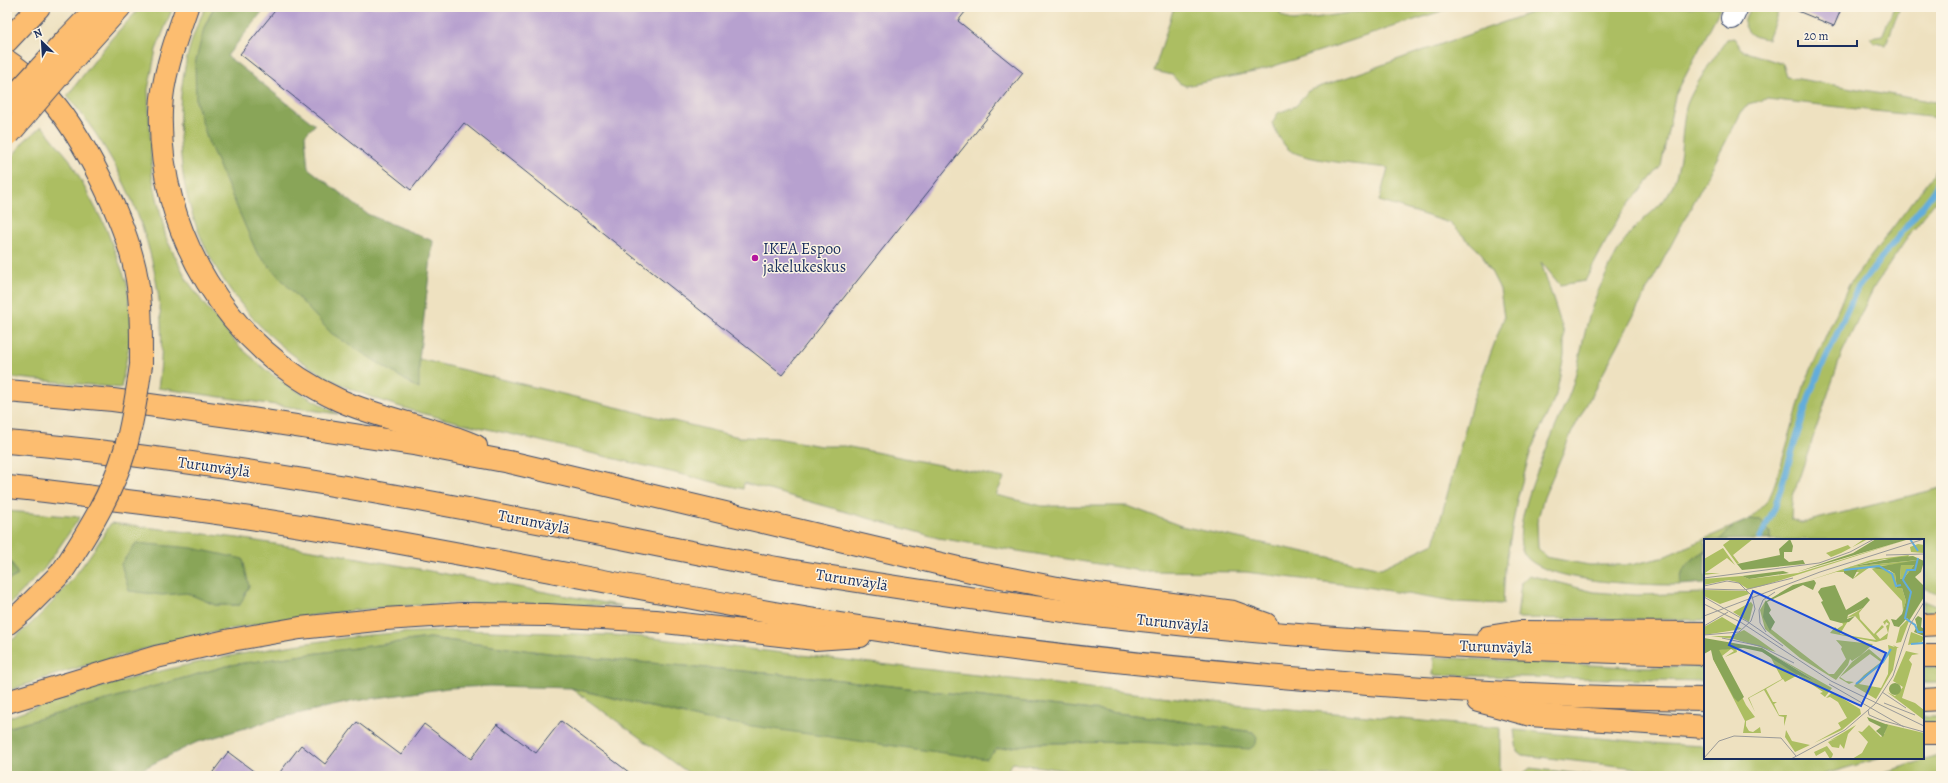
<svg xmlns="http://www.w3.org/2000/svg" width="1948" height="783" font-family="Alegreya,serif">
	<rect width="100%" height="100%" fill="#fcf5e5"/>
	<filter id="ink" filterUnits="userSpaceOnUse"><feTurbulence type="fractalNoise" baseFrequency=".025" numOctaves="2"/><feDisplacementMap in="SourceGraphic" scale="8" xChannelSelector="R" yChannelSelector="G"/><feConvolveMatrix kernelMatrix="1 2 1 2 8 2 1 2 1" color-interpolation-filters="sRGB"/></filter>
	<filter id="wash" filterUnits="userSpaceOnUse"><feTurbulence type="fractalNoise" baseFrequency=".012" numOctaves="4" result="noise"/><feDisplacementMap in="SourceGraphic" scale="16" xChannelSelector="R" yChannelSelector="G"/><feGaussianBlur stdDeviation="0.9" result="paint"/><feColorMatrix in="noise" values="0 0 0 0 0 0 0 0 0 0 0 0 0 0 0 0 0 1.4 0 .05"/><feComposite in="paint" operator="in"/></filter>
	<g filter="url(#wash)">
		<rect width="100%" height="100%" fill="#eee1c0"/>
		<g fill="#acbe62" stroke="#647660" fill-rule="evenodd">
			<path d="M141 7H173L156 50 148 90 152 175 166 238 187 280 204 304 240 347 266 370 287 385 338 414 158 388C174 284 135 175 67 96L112 38Z"/>
			<path d="M206 7H214L204 28 418 389 419 359 739 437 776 438 821 446H845L1004 478 996 495 1042 506H1128L1181 526 1381 568 1434 543 1473 400 1504 318 1500 289 1482 254 1450 223 1379 201 1388 168C1367 165 1302 161 1288 149 1281 142 1276 132 1272 123L1278 113 1296 106 1308 91 1547 7H1721L1675 96 1661 166 1620 215 1585 281 1560 285 1541 262 1564 333V355L1556 395 1531 450 1517 500 1505 568 1503 604 1453 602 1372 588 1246 572 1141 571 938 538 744 483 743 489C672 472 602 456 532 439 472 425 410 414 353 390 264 352 193 264 182 167 176 114 180 55 206 7Z"/>
			<polygon points="1174,7 1278,7 1281,15 1293,21 1391,7 1454,7 1259,71 1186,86 1179,83 1172,75 1154,71"/>
			<path d="M1750 7H1780L1768 39C1755 38 1747 35 1744 22Z"/>
			<polygon points="1894,7 1900,7 1886,45 1874,43 1870,38 1882,36"/>
			<path d="M1734 38 1741 49 1749 53 1783 64 1787 77 1941 103V122L1938 118 1767 99 1748 104 1741 113 1571 434 1544 497 1537 522 1538 548 1546 557 1589 565H1631L1661 558 1734 526 1719 540H1705V551C1691 560 1680 567 1680 585 1648 585 1539 584 1523 552 1508 522 1559 423 1571 390 1583 353 1584 317 1603 281 1610 266 1618 249 1628 236 1639 221 1659 209 1668 194 1684 169 1680 135 1686 108 1690 91 1716 55 1727 39Z"/>
			<polygon points="42,126 70,160 106,228 127,283 132,330 121,388 7,377 7,164 24,141"/>
			<polygon points="1941,154 1941,195 1912,231 1874,287 1842,353 1792,499 1791,519 1801,523 1941,488 1941,594 1923,588 1923,540 1770,540 1770,532 1750,519 1769,499 1779,472 1805,383 1849,285 1933,175"/>
			<polygon points="7,511 80,517 44,569 7,607 7,581 18,575 7,555"/>
			<path d="M111 523 238 538 331 553 622 606C562 604 501 602 440 604 292 610 146 642 7 691V644C50 611 83 569 111 523ZM187 593 240 605H215Z"/>
			<polygon points="1529,575 1594,592 1637,595 1705,593 1705,620 1517,618 1521,583"/>
			<polygon points="1923,601 1941,608 1941,612 1923,613"/>
			<path d="M464 630 634 636 1213 702 1500 728V776H1107L1013 763 1003 776H693L571 688 702 719 997 749 1040 743 1139 742 1257 738 1253 732 1159 718 824 678 581 657 429 638 230 665 7 728V718C123 674 247 649 370 635 401 632 433 632 464 630Z"/>
			<polygon points="1434,657 1628,667 1705,667 1705,681 1433,675"/>
			<rect x="1923" y="667" width="18" height="16"/>
			<rect x="1923" y="716" width="18" height="10"/>
			<polygon points="1514,730 1663,744 1705,746 1705,758 1881,758 1818,776 1706,776 1522,755 1517,751"/>
			<polygon points="1941,755 1941,776 1872,776"/>
			<polygon points="1530,768 1598,776 1520,776"/>
		</g>
		<g fill="#89a558" stroke="#526a5b">
			<polygon points="214,7 266,7 227,56 315,125 305,135 308,168 367,214 433,241 419,359 419,389 331,333 257,253 208,141 196,102 195,64 204,28"/>
			<polygon points="1750,519 1761,520 1770,533 1770,540 1719,540 1734,526"/>
			<polygon points="136,543 192,548 243,559 249,586 240,605 215,605 187,593 162,595 129,591 121,564"/>
			<path d="M1705 551V583L1680 585C1680 567 1691 560 1705 551Z"/>
			<polygon points="7,555 18,575 7,581"/>
			<polygon points="429,638 581,657 824,678 1159,718 1253,732 1257,737 1256,744 1250,749 1139,742 1040,743 997,749 987,759 702,719 571,688 490,686 448,688 355,701 279,718 195,743 128,776 7,776 7,728 230,665"/>
		</g>
		<g fill="none" stroke-linecap="round" stroke-linejoin="round">
			<polyline stroke="#63addb" stroke-width="6" points="1760,538 1775,507 1811,391 1857,289 1933,193 1941,176"/>
		</g>
		<g id="blocks">
			<g fill="#b7a1cf">
				<polygon points="278,7 969,7 958,21 1023,73 782,375 464,123 411,190 240,54"/>
				<polygon points="1788,7 1842,7 1834,26"/>
				<polygon points="561,721 634,776 277,776 301,745 325,764 357,722 401,755 424,724 471,759 497,724 536,753"/>
				<polygon points="228,752 260,776 210,776"/>
			</g>
		</g>
	</g>
	<g filter="url(#ink)">
		<use href="#blocks" fill-opacity="0" stroke="#3b4a6d" stroke-width="1"/>
		<g fill="none" stroke-linecap="round" stroke-linejoin="round">
			<defs>
				<polyline id="minor" points="1732,18 1737,7"/>
				<g id="trunk">
					<polyline points="68,38 98,7"/>
					<polyline points="7,41 39,7"/>
				</g>
				<g id="motorway">
					<path d="M187 7C176 39 162 77 161 111 157 231 228 350 339 400 383 420 432 426 476 446"/>
					<polyline points="81,50 120,7"/>
					<path d="M7 61C22 71 41 88 52 101 83 137 120 212 132 257 142 292 141 329 141 365"/>
					<polyline points="7,391 113,400 251,419 419,445 509,462 975,572 1073,591 1233,612 1266,624"/>
					<path d="M7 442C210 459 411 498 611 536 670 548 729 560 788 570 893 587 998 603 1104 616 1303 639 1504 651 1705 654"/>
					<path d="M7 487C41 490 76 495 110 499 335 525 557 574 780 614 958 645 1138 666 1318 680 1447 691 1576 698 1705 699"/>
					<polyline points="7,624 23,611 62,572"/>
					<polyline points="1923,625 1941,624"/>
					<polyline points="1488,637 1519,632 1705,633"/>
					<polyline points="1923,656 1941,656"/>
					<polyline points="1923,700 1941,699"/>
					<polyline points="1478,701 1530,715 1705,727"/>
					<polyline points="7,702 156,657 231,640 300,628 385,619 462,614 547,615 656,621 815,639 860,636"/>
					<polyline points="1923,733 1941,733"/>
				</g>
			</defs>
			<use href="#minor" stroke="#3b4a6d" stroke-width="24"/>
			<use href="#trunk" stroke="#3b4a6d" stroke-width="24"/>
			<use href="#motorway" stroke="#3b4a6d" stroke-width="24"/>
			<use href="#minor" stroke="#fff" stroke-width="22"/>
			<use href="#trunk" stroke="#fcbd6f" stroke-width="22"/>
			<use href="#motorway" stroke="#fcbd6f" stroke-width="22"/>
			<defs>
				<polyline id="trunk-bridge" points="7,104 68,38"/>
				<g id="motorway-bridge">
					<polyline points="9,134 81,50"/>
					<path d="M62 572C87 534 112 494 125 450 133 422 137 393 141 365"/>
				</g>
			</defs>
			<use href="#trunk-bridge" stroke="#3b4a6d" stroke-width="24" stroke-linecap="butt"/>
			<use href="#motorway-bridge" stroke="#3b4a6d" stroke-width="24" stroke-linecap="butt"/>
			<use href="#trunk-bridge" stroke="#fcbd6f" stroke-width="22"/>
			<use href="#motorway-bridge" stroke="#fcbd6f" stroke-width="22"/>
		</g>
	</g>
	<circle fill="#b5179e" stroke="#fcf5e5" stroke-width="1.5" cx="755" cy="258" r="4"/>
	<g text-anchor="middle" dominant-baseline="central" stroke-width="3" stroke-linejoin="round" paint-order="stroke">
		<g font-size="16" fill="#1b2f5e" stroke="#fcf5e5" text-anchor="start">
			<text x="763" y="249">IKEA Espoo<tspan x="763" dy="18">jakelukeskus</tspan></text>
		</g>
		<g font-size="16" fill="#1b2f5e" stroke="#fcf5e5">
			<text transform="translate(214 467) rotate(8)">Turunväylä</text>
			<text transform="translate(534 522) rotate(11)">Turunväylä</text>
			<text transform="translate(852 580) rotate(9)">Turunväylä</text>
			<text transform="translate(1173 623) rotate(6)">Turunväylä</text>
			<text transform="translate(1496 647) rotate(2)">Turunväylä</text>
		</g>
	</g>
	<g transform="translate(1704 539)">
		<rect width="220" height="220" fill="#eee1c0"/>
		<path d="M27 0H49L29 16 35 24 33 25 19 6ZM160 0H164L137 14 127 18 122 14 144 6 147 9ZM202 1 58 47 44 50 33 43 24 41 0 46V40L38 37 45 40 94 34ZM214 5 220 6V14L207 13 206 8ZM19 9 31 26 23 19 1 34H16L0 36V20ZM205 16 204 18 193 21 181 20 146 28 214 21V23L166 28 149 40 155 33H132L100 43 167 21ZM197 26H210L200 39 196 40ZM178 28 191 35 193 49H198L202 62 199 72 198 62 168 30ZM0 51 43 52 45 55 16 65 0 57ZM62 61 67 90 125 135H130L142 120 137 110 138 108 132 101 169 105 157 116 148 122 146 120 144 126 132 141 96 119 61 90 56 71ZM47 63 49 66 45 83 29 73ZM159 69 155 74 156 80 170 95 178 86 182 90 180 88 172 95 176 100 184 94 182 87 185 85 182 83 181 86 179 83 183 80 186 84 183 100 172 103 126 94 131 88 133 90 139 86 138 83 144 82 136 95 172 101 151 77 142 79ZM18 78 38 90 0 96V88ZM203 81 205 82 197 103 192 104 196 88ZM40 91 54 100 72 113 30 100 7 97H27ZM207 93 220 98 218 103 204 106ZM184 106 191 108 189 106 195 109H193L189 131 172 160 150 147 160 136 177 123 166 115 136 138 142 142 150 143 145 145 135 139 148 123 165 110 178 121 185 113ZM185 116 184 135 177 149 155 145ZM32 109 33 113 21 118 30 112 27 110 18 117 42 166 51 178 42 182V187L45 192 49 193 56 188 57 194H39L41 182 9 120 14 111 21 110ZM202 112 215 115 208 116 205 121 208 125 198 159 211 164 220 171V181L183 153 191 157 199 148 189 142ZM68 115 128 149 121 158 116 154 119 153 94 136 81 143 79 140 62 150 69 163H73L70 165 75 176H83L80 187V178L75 177 60 151 45 159 51 173 44 159 78 140 66 117 93 135 111 142ZM128 153 156 170 157 175 138 191 110 204 137 189 134 184 143 179 134 163 126 158 122 159ZM182 185 220 194V220H148L158 214 164 203 154 192 158 193 165 186 177 198 181 194ZM152 186 144 195 140 210 136 205 135 209 128 208 124 203 135 198 125 202ZM82 191 88 202 106 206 91 213 81 198ZM123 207 129 215 128 218 126 220 121 212 112 217 110 213Z" fill="#acbe62" fill-rule="evenodd"/>
		<path d="M86 0 89 7 88 13H80V19L85 23 99 21 101 25 38 31 33 25 76 16 75 10ZM172 0 202 1 93 33 149 14ZM195 18 209 17 220 22 217 33 211 38 220 47V58L205 82 203 79 195 88 190 87 187 80 192 81 198 75 202 62 198 49H193L191 35 185 31 166 29 214 21 145 28ZM197 26H210L200 39 196 40ZM154 30 149 40 140 34V32ZM79 32 85 34 45 40 38 37ZM110 41 112 44 109 51 99 46 63 63 67 71 65 74 71 83 66 92 59 78 61 63 89 46ZM131 46 142 71 163 58 166 61 159 69 144 76 143 80 151 77 145 83 137 84 126 81 117 63 119 62 114 53 117 49ZM214 77 218 79 217 88 220 90V97L210 93 213 87 211 80ZM0 99 58 109 111 142 92 135 58 113 39 109 15 111 40 158 34 163 30 159 9 120 7 111 0 115ZM185 150a6 6 0 1 1 12 0a6 6 0 1 1-12 0ZM163 178 184 186 179 198 172 192 177 188 165 182Z" fill="#89a558" fill-rule="evenodd"/>
		<path fill="none" stroke="#63addb" stroke-width="2" d="M206 0 214 12M214 19 211 31H203L199 41 207 53 201 79 211 86 214 93H220M140 31 175 27 188 35 192 47 197 46M207 105 220 104M152 145 179 123 187 110"/>
		<path fill="none" stroke="#9a9a99" stroke-width="1" d="M182 16 220 15M0 39 115 24 146 13 170 0M0 47 23 42 35 44 48 57 51 70 47 82 35 93 0 96M0 50 40 51 89 39M0 58 44 83 79 107M0 65 38 84 127 142 220 187M0 77 116 33 220 0M0 87 24 73M62 93 56 84 55 71 59 61 71 53M18 99 56 107 90 124M125 145 200 188M178 153 202 169M180 164 211 176M164 171 165 176 177 181 220 193M0 219 15 202 30 197 77 199 92 217M87 220 141 191 171 165 189 137 206 86 220 63"/>
		<path fill="#1d4ed8" fill-opacity="0.15" stroke="#1d4ed8" stroke-width="2" d="M49 52 182 114 157 167 25 106Z"/>
		<rect width="220" height="220" fill="none" stroke="#1b2f5e" stroke-width="2"/>
	</g>
	<rect width="1948" height="783" fill="none" stroke="#fcf5e5" stroke-width="24"/>
	<g transform="translate(42 42) rotate(335)" stroke="#fcf5e5" stroke-width="3" paint-order="stroke">
	<path d="M0-3L7 15L0 10L-7 15Z" fill="#1b2f5e"/>
	<text y="-6" font-size="11" font-weight="bold" text-anchor="middle" fill="#1b2f5e">N</text>
	</g>
	<path d="M1798 40v6h59v-6" fill="none" stroke="#1b2f5e" stroke-width="2"/>
	<text x="1804" y="40" font-size="12" fill="#1b2f5e" stroke="#fcf5e5" stroke-width="3" paint-order="stroke">20 m</text>
</svg>
